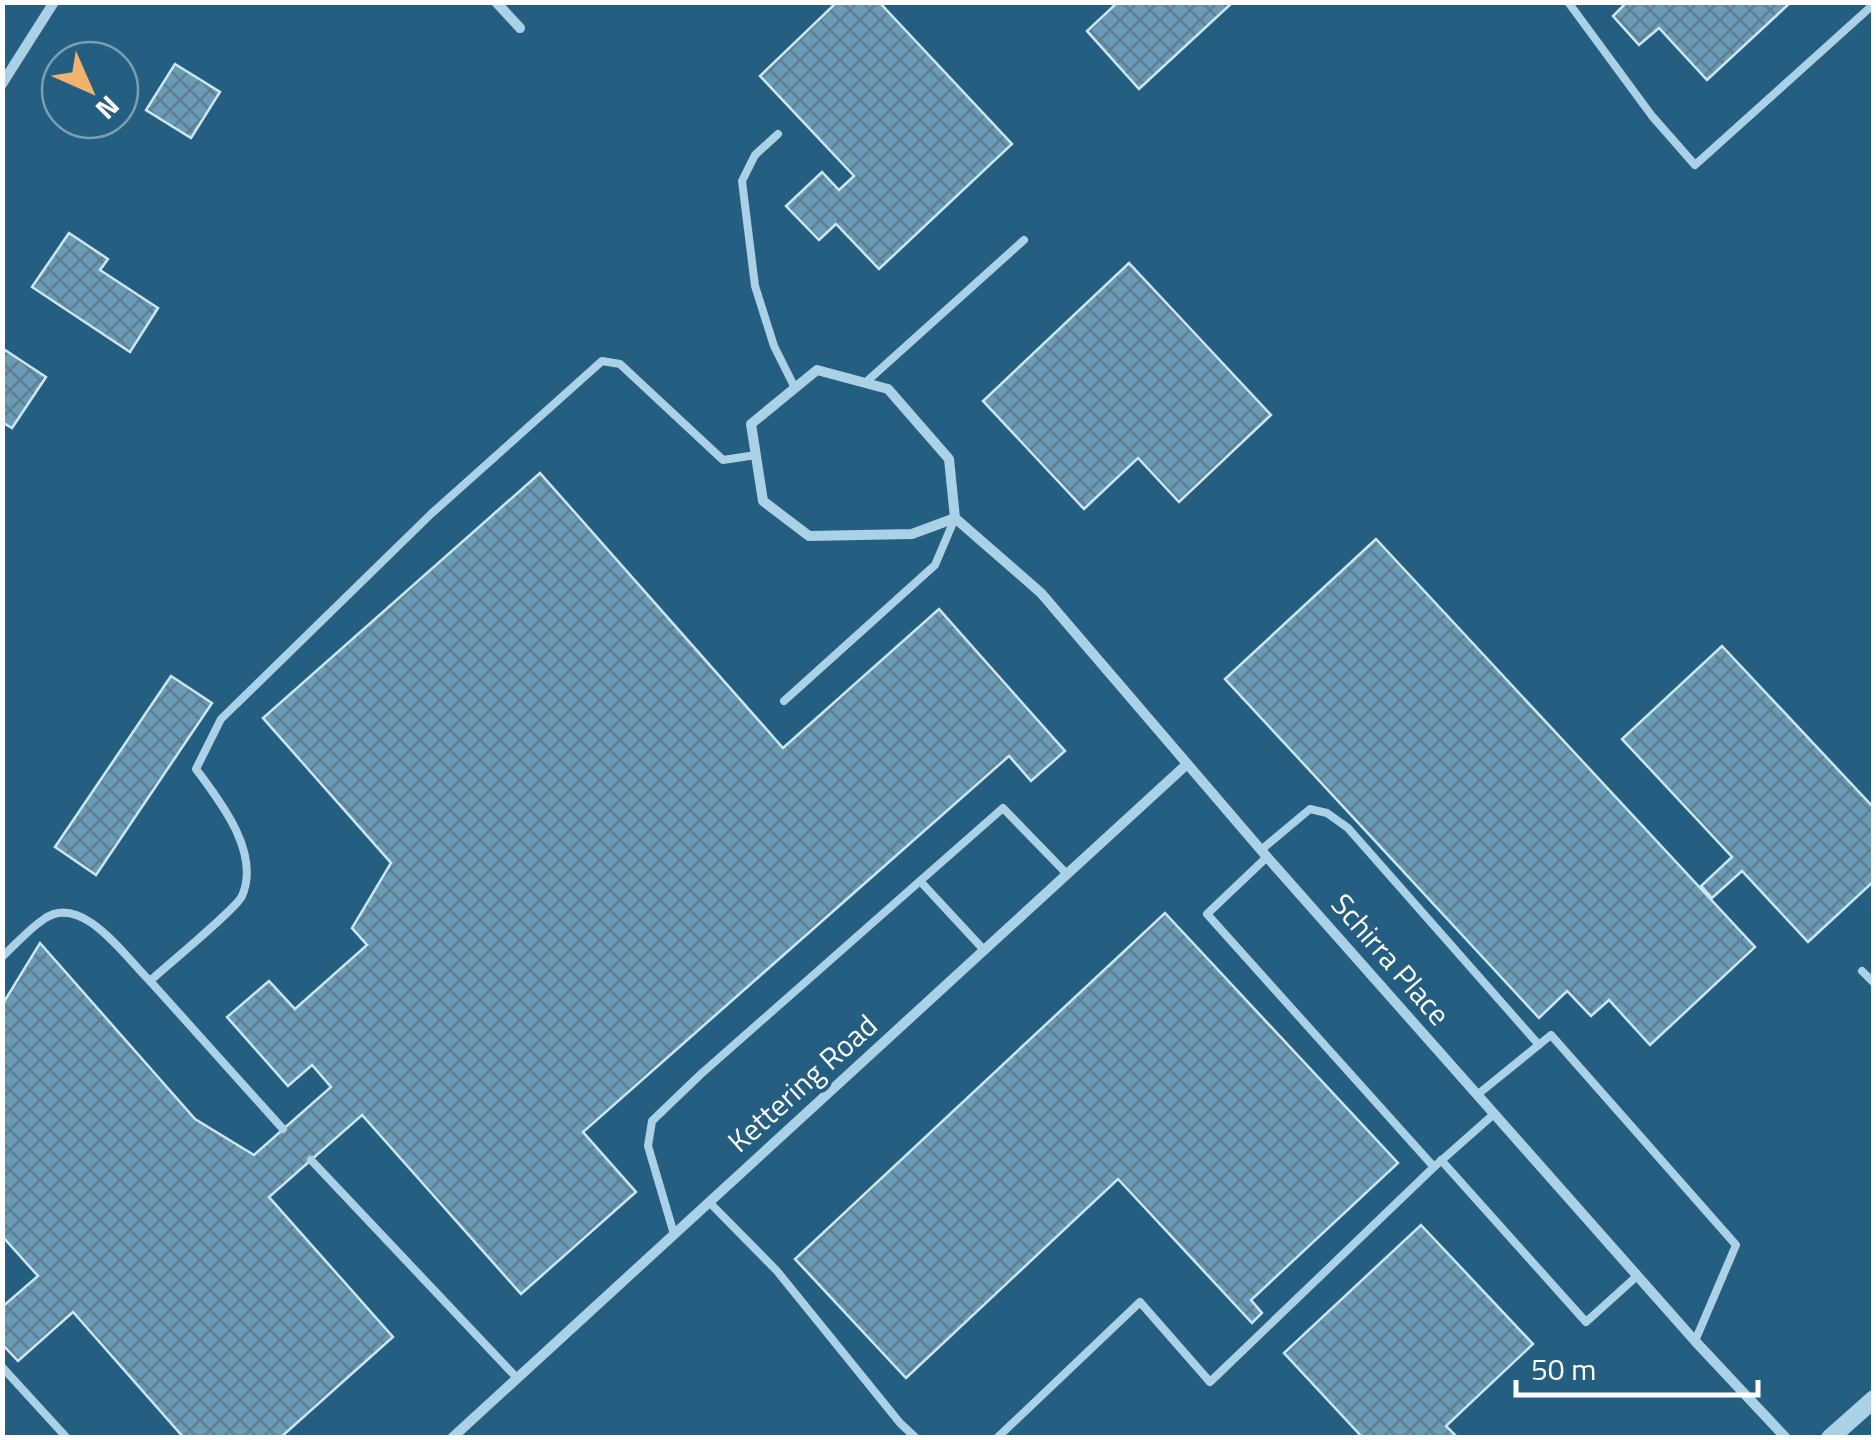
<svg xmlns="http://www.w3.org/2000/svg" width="1876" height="1440" font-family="'Titillium Web',sans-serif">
	<defs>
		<pattern id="building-cross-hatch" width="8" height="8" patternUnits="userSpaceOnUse" patternTransform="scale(2.5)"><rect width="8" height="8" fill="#699ab6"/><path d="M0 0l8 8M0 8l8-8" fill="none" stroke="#5f7f91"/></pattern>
	</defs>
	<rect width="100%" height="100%" fill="#245e81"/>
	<g fill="url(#building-cross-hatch)" stroke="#cee7f5" stroke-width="2.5">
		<polygon points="837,2 879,2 1012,144 879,269 836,224 819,240 786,206 822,172 839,190 854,176 760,76"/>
		<polygon points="1118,2 1233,2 1139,89 1087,31"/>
		<polygon points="1627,2 1791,2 1707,80 1659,28 1639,45 1613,16"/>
		<polygon points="175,64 220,92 191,138 146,110"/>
		<polygon points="69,233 108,259 100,270 158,308 130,352 32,287"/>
		<polygon points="1129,263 1271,415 1179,502 1138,458 1084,509 983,401"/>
		<polygon points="2,348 46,377 12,428 2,422"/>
		<polygon points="540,473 783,748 939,609 1065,751 1031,781 1009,756 583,1132 636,1192 521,1294 362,1115 269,1197 393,1337 280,1438 184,1438 73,1312 18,1361 2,1344 2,1307 38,1276 2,1236 2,1005 40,943 195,1119 254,1155 331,1087 312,1065 288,1086 227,1017 269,981 295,1009 367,945 352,928 391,863 263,718"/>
		<polygon points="1376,539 1755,947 1650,1045 1609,1000 1591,1016 1567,991 1539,1018 1225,679"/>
		<polygon points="1722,646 1874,808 1874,881 1808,942 1742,871 1712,898 1701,886 1732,857 1622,739"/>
		<polygon points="171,676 212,703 96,875 55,847"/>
		<polygon points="1165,913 1398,1163 1251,1300 1262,1313 1252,1323 1118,1179 906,1378 795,1259"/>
		<polygon points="1421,1225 1533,1344 1446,1426 1458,1438 1363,1438 1284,1353"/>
	</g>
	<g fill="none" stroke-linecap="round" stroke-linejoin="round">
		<g stroke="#abd1e7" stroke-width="8">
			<polyline points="1568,2 1652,116 1695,165 1874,4"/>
			<polyline points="778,134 755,155 742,181 755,286 774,346 795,388"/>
			<polyline points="865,383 1024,240"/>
			<polyline points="784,701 935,565 955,518"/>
			<polyline points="1261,850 1310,809 1327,813 1348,828 1539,1045"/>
			<polyline points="1267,857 1207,914 1434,1167 1494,1114"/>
			<polyline points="920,881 1003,808 1067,874"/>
			<path d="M2 957C16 944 29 929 44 919 82 892 125 957 150 981"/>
			<polyline points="1862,971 1874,983"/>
			<polyline points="1477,1095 1551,1035 1736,1245 1695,1341"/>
			<path d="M283 1129 150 981C165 967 236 909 242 896 261 853 220 801 196 769L221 719 431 514 602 361 620 364 723 460 756 455"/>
			<polyline points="311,1160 517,1378"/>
			<polyline points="1441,1160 1586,1322 1637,1276"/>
			<polyline points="709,1202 777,1271 900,1423 916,1438"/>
			<polyline points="674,1234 648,1146 652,1121 701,1074 920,881 984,950"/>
			<polyline points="2,1367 67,1438"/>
			<polyline points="997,1438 1140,1302 1210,1382 1434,1167"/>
		</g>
		<g stroke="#abd1e7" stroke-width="10">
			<polyline points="496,2 520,28"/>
			<polyline points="2,84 54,2"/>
			<polygon points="817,370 888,389 949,459 955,518 912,534 809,536 763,501 751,424"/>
			<polyline points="955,518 1041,593 1267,857 1695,1341 1786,1438"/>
			<polyline points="452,1438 1186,765"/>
		</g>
		<polyline stroke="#abd1e7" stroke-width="18" points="1830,1438 1874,1399"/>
	</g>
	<g text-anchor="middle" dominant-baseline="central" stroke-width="8" stroke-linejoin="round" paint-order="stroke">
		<g font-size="30" fill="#fff" stroke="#245e81">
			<text transform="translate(1391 959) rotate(49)">Schirra Place</text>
			<text transform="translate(802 1083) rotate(-42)">Kettering Road</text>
		</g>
	</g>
	<rect width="1876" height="1440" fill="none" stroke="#ffffff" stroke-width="10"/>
	<g transform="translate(90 90) rotate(135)"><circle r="48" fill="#245e81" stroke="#7c9eb3" stroke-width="2.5"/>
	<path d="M0-8L18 38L0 25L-18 38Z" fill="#f1b26e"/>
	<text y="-15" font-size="28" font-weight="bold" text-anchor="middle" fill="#ffffff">N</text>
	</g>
	<path d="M1516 1380v15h242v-15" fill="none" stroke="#ffffff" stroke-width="5"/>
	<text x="1531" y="1380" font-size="30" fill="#ffffff" stroke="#245e81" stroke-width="8" paint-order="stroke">50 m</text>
</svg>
